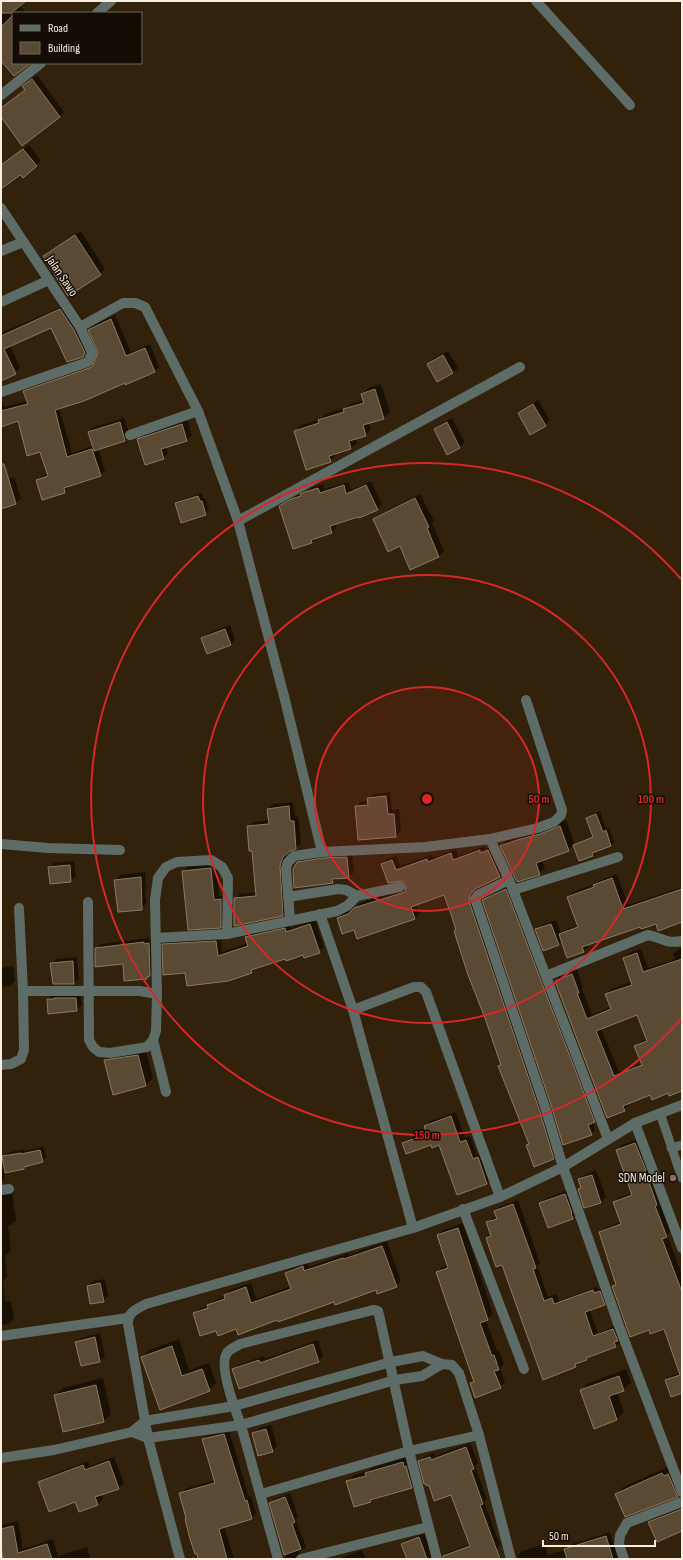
<svg xmlns="http://www.w3.org/2000/svg" width="683" height="1560" font-family="'Sofia Sans Condensed',sans-serif">
	<rect width="100%" height="100%" fill="#32210b"/>
	<g fill="#0007" fill-rule="evenodd">
		<polygon points="1,1 25,1 19,5 27,13 13,13 13,63 29,63 14,75 1,60"/>
		<polygon points="37,75 64,112 59,117 1,115 1,108 26,89 29,81"/>
		<polygon points="29,145 41,161 23,176 21,174 1,188 1,165"/>
		<polygon points="81,231 105,269 100,274 44,256 49,251"/>
		<polygon points="66,305 88,350 83,356 51,327 10,345 20,368 15,374 1,380 1,333"/>
		<polygon points="115,315 131,352 150,344 159,367 154,371 59,408 72,453 93,446 89,432 94,427 124,418 130,435 125,440 98,449 105,471 100,475 68,485 69,487 64,492 37,480 42,476 48,474 41,451 19,420 1,426 1,398 4,407 28,401 24,391 29,387 95,363 100,353 90,330 94,325"/>
		<polygon points="448,351 458,368 453,373 437,381 428,364 433,359"/>
		<polygon points="381,384 390,412 384,418 369,422 371,429 365,435 355,438 357,443 351,448 335,453 336,455 330,461 295,431 301,425 321,419 325,414 346,408 350,404 364,400 363,394 368,388"/>
		<polygon points="538,400 550,420 545,425 531,434 519,413 524,409"/>
		<polygon points="452,418 465,442 460,447 447,453 435,429 440,424"/>
		<polygon points="187,419 192,435 187,440 166,446 168,453 164,458 138,440 143,435"/>
		<polygon points="14,477 21,498 16,503 1,508 1,480"/>
		<polygon points="371,481 382,504 377,509 335,524 336,528 332,532 317,537 312,542 293,548 281,506 285,502 303,493 311,488 323,484 324,489 348,482 351,490"/>
		<polygon points="202,493 203,498 205,498 209,510 206,514 176,503 180,500"/>
		<polygon points="420,494 434,521 432,523 444,551 439,556 411,568 400,545 374,519 379,515"/>
		<polygon points="230,625 235,639 231,644 202,639 207,634"/>
		<polygon points="390,792 392,810 399,809 401,831 396,836 356,807 360,802 368,801 368,799 373,794"/>
		<polygon points="293,802 295,817 298,816 301,843 296,848 288,852 284,863 287,910 283,915 235,899 240,894 256,892 253,850 248,827 253,822 269,820 268,809 273,804"/>
		<polygon points="600,811 606,829 609,828 614,842 611,845 595,851 593,855 580,860 574,844 568,850 542,859 545,868 539,874 501,846 508,840 547,828 566,820 575,845 578,842 593,836 587,818 590,815"/>
		<polygon points="485,846 485,849 493,846 505,871 500,876 476,888 473,896 558,1153 553,1158 527,1145 530,1143 455,931 457,929 445,894 416,904 420,914 415,919 355,928 338,918 343,913 355,909 360,903 407,888 408,886 403,880 382,864 387,859 397,856 400,866 432,855 433,858 456,849 458,856"/>
		<polygon points="352,853 354,872 349,877 337,878 332,882 298,863 303,858"/>
		<polygon points="74,861 76,876 71,881 49,868 54,863"/>
		<polygon points="216,863 219,896 226,895 225,922 220,927 183,871 188,866"/>
		<polygon points="145,872 146,904 141,909 115,880 120,875"/>
		<polygon points="617,874 628,905 682,887 682,926 680,922 657,923 641,926 588,944 588,947 584,951 562,940 558,944 536,930 541,925 556,920 561,933 565,930 578,925 568,897 573,892 595,884 599,881"/>
		<polygon points="510,885 598,1117 593,1122 595,1130 591,1134 483,900 488,896"/>
		<polygon points="315,920 324,947 319,952 286,958 256,968 251,972 186,972 163,945 168,940 221,937 222,952 248,943 246,937 251,932 290,924 290,928"/>
		<polygon points="148,938 149,940 154,939 155,970 147,978 125,980 123,963 96,949 101,944"/>
		<path d="M682 948V1092L681 1090 650 1094 628 1103 629 1105 624 1110 556 981 560 976 577 970 583 987 582 989 592 1015 611 1007 607 994 611 989 632 982 624 958 629 953 641 949 648 968 675 959 673 954 678 950ZM637 1013 647 1039 640 1042 635 1047 642 1063 619 1072 601 1028Z"/>
		<polygon points="77,957 79,979 74,984 52,964 56,959"/>
		<polygon points="13,966 15,981 10,986 1,987 1,968"/>
		<polygon points="80,993 82,1005 77,1010 48,1000 52,995"/>
		<polygon points="145,1048 153,1078 146,1085 105,1060 112,1053"/>
		<polygon points="456,1112 465,1138 470,1136 477,1155 482,1154 491,1179 487,1183 440,1144 403,1143 408,1139 428,1132 426,1126 430,1121"/>
		<polygon points="640,1138 671,1231 667,1235 682,1275 682,1367 664,1328 649,1329 613,1287 617,1283 600,1232 605,1228 621,1222 615,1202 619,1197 632,1193 617,1150 622,1145"/>
		<polygon points="44,1146 46,1157 43,1161 26,1165 23,1168 4,1172 5,1178 1,1181 1,1164 4,1163 3,1157 7,1153 24,1149 25,1151"/>
		<polygon points="596,1170 606,1197 601,1202 585,1207 579,1189 582,1186 579,1179 584,1175"/>
		<polygon points="1,1188 12,1192 16,1220 11,1225 8,1225 11,1251 5,1256 7,1277 3,1281 5,1301 11,1301 14,1319 9,1324 1,1325"/>
		<polygon points="570,1189 577,1213 572,1218 540,1203 545,1199"/>
		<polygon points="518,1200 540,1263 537,1265 548,1297 556,1294 559,1301 597,1287 598,1289 604,1287 608,1299 604,1304 589,1309 598,1333 618,1325 620,1342 616,1346 590,1355 587,1359 579,1361 575,1367 503,1264 487,1238 491,1234 487,1223 492,1218 497,1216 495,1211 499,1207"/>
		<polygon points="463,1223 493,1314 486,1320 497,1351 499,1351 504,1364 500,1368 505,1382 500,1388 471,1383 474,1380 437,1272 442,1267 449,1265 438,1235 443,1230"/>
		<polygon points="387,1241 401,1281 396,1286 376,1289 334,1300 278,1319 236,1328 216,1329 194,1314 199,1309 209,1305 213,1301 225,1296 230,1290 251,1283 256,1299 291,1286 286,1273 291,1268 307,1262 309,1267 348,1253 349,1255"/>
		<polygon points="105,1279 108,1296 103,1301 88,1286 93,1281"/>
		<polygon points="100,1333 105,1356 100,1361 82,1365 76,1343 81,1338"/>
		<polygon points="179,1339 189,1370 209,1363 216,1383 209,1390 142,1357 149,1350"/>
		<polygon points="318,1340 323,1356 319,1361 233,1370 238,1365 264,1356 265,1359"/>
		<polygon points="626,1369 631,1382 623,1390 617,1392 624,1412 617,1419 595,1427 581,1391 589,1383"/>
		<polygon points="682,1372 682,1392 666,1381 671,1376"/>
		<polygon points="103,1378 111,1414 104,1421 55,1395 63,1388"/>
		<polygon points="271,1425 277,1446 272,1451 253,1434 258,1429"/>
		<polygon points="229,1430 249,1497 251,1496 256,1513 252,1518 224,1526 234,1559 199,1559 180,1494 185,1489 215,1480 204,1439 208,1435"/>
		<polygon points="470,1443 478,1463 475,1466 487,1499 484,1502 500,1545 496,1550 491,1559 443,1559 444,1556 449,1552 470,1544 452,1493 419,1462 424,1457 434,1453 435,1456"/>
		<polygon points="409,1456 418,1480 411,1487 374,1498 371,1501 347,1482 354,1475 369,1471 373,1467"/>
		<polygon points="114,1457 124,1483 119,1488 101,1494 103,1499 98,1504 75,1501 39,1483 44,1478 88,1461 90,1466"/>
		<polygon points="670,1466 682,1490 676,1496 616,1495 623,1487"/>
		<polygon points="290,1493 298,1517 296,1520 306,1547 299,1552 301,1559 286,1559 270,1503 275,1499"/>
		<polygon points="682,1507 682,1530 649,1522 653,1518"/>
		<polygon points="18,1521 23,1549 53,1539 58,1556 87,1547 90,1559 4,1559 1,1542 1,1527 4,1524"/>
		<polygon points="610,1532 618,1559 519,1559 518,1555 522,1551 544,1544 548,1555 565,1550 570,1545"/>
		<polygon points="424,1534 433,1558 438,1559 408,1559 402,1544 407,1540"/>
		<polygon points="362,1550 366,1559 338,1559"/>
	</g>
	<g fill="#5b4a33" stroke="#8c7961" fill-rule="evenodd">
		<polygon points="1,1 26,1 11,13 1,13"/>
		<polygon points="13,15 13,63 31,63 14,76 1,61 1,27"/>
		<polygon points="32,79 60,117 22,146 1,117 1,108 25,90 22,86"/>
		<polygon points="23,149 37,166 23,178 20,175 1,189 1,165"/>
		<polygon points="75,235 101,275 68,296 43,256"/>
		<polygon points="60,309 74,330 85,353 83,357 67,362 51,328 4,349 16,374 1,381 1,336"/>
		<polygon points="111,319 126,356 145,348 155,372 125,385 125,383 84,401 55,410 67,457 92,449 101,476 64,488 65,493 42,500 36,480 48,476 40,452 27,456 18,421 1,427 1,411 28,404 23,391 92,367 98,353 88,330"/>
		<polygon points="443,355 453,373 437,382 427,364"/>
		<polygon points="375,389 384,419 363,425 366,436 349,441 351,449 329,456 331,462 306,470 294,431 319,423 318,420 344,412 343,409 364,403 361,394"/>
		<polygon points="533,404 546,426 530,435 518,413"/>
		<polygon points="120,422 125,441 94,451 88,432"/>
		<polygon points="447,422 460,448 447,455 434,429"/>
		<polygon points="182,424 187,441 161,449 164,459 145,465 137,439"/>
		<polygon points="1,464 4,464 16,504 1,509"/>
		<polygon points="344,485 346,494 366,485 378,510 359,518 358,517 330,526 332,533 311,540 312,543 293,549 279,506 291,499 301,496 300,494 305,492 318,488 320,493"/>
		<polygon points="198,496 200,501 202,501 206,515 181,523 175,503"/>
		<polygon points="415,498 429,527 427,528 439,557 410,570 400,546 388,552 373,519"/>
		<polygon points="225,629 231,645 207,654 201,638"/>
		<polygon points="386,796 388,814 394,814 396,837 358,840 355,806 368,805 367,798"/>
		<polygon points="289,806 290,821 294,821 296,849 290,851 283,857 280,866 283,916 234,926 234,898 256,896 252,851 249,851 247,826 269,824 267,809"/>
		<polygon points="596,814 603,832 606,830 611,846 592,853 593,856 579,861 573,845 593,837 586,818"/>
		<polygon points="560,826 569,851 536,863 540,875 517,882 500,846 517,840 540,834"/>
		<polygon points="480,850 480,853 488,850 500,877 475,889 470,895 469,901 539,1109 554,1159 534,1167 526,1145 529,1144 498,1066 501,1065 485,1018 468,975 454,931 456,930 452,917 444,895 411,907 415,919 357,939 354,930 342,934 337,918 348,914 354,908 360,906 405,892 406,886 402,881 388,883 381,864 392,860 396,870 427,859 428,862 451,853 453,860"/>
		<polygon points="347,857 349,878 332,879 333,883 294,888 293,869 297,862 323,858"/>
		<polygon points="70,865 71,882 50,884 48,867"/>
		<polygon points="211,868 214,900 221,899 221,928 188,930 182,871"/>
		<polygon points="141,877 142,910 118,912 114,880"/>
		<polygon points="612,878 623,909 682,889 682,922 658,931 656,924 641,929 640,927 582,947 584,952 567,958 559,934 578,927 567,897 594,887 593,885"/>
		<polygon points="506,889 595,1122 588,1125 592,1135 563,1145 551,1105 482,900"/>
		<polygon points="310,924 320,953 304,958 303,955 286,961 285,959 251,970 252,973 228,981 187,986 185,973 163,975 162,944 216,941 218,956 248,946 245,937 285,928 286,932"/>
		<polygon points="551,924 559,945 543,951 535,929"/>
		<polygon points="144,942 144,944 149,943 150,976 147,977 147,979 124,981 123,964 95,967 95,948"/>
		<path d="M637 953 643 972 682 959V1091L669 1096 668 1093 652 1100 650 1095 623 1106 625 1111 607 1118 555 981 572 974 579 993H577L587 1019 611 1009 605 994 632 985 623 958ZM637 1015 647 1041 634 1046 642 1065 614 1076 596 1031Z"/>
		<polygon points="73,961 74,984 53,984 50,963"/>
		<polygon points="54,998 76,998 77,1011 48,1014 47,999 54,999"/>
		<polygon points="138,1055 146,1086 113,1095 104,1060"/>
		<polygon points="451,1116 460,1142 466,1140 473,1159 478,1157 487,1184 457,1195 439,1145 432,1148 431,1145 406,1154 402,1143 427,1134 424,1126"/>
		<polygon points="635,1143 646,1170 645,1170 657,1205 655,1206 667,1237 662,1239 682,1292 682,1393 671,1397 665,1380 680,1375 664,1329 650,1334 649,1330 630,1337 612,1286 616,1285 599,1232 621,1224 613,1202 632,1195 616,1150"/>
		<polygon points="40,1150 43,1162 24,1167 24,1169 5,1173 2,1156 21,1153 21,1154"/>
		<polygon points="592,1175 601,1203 584,1208 578,1189 581,1188 578,1179"/>
		<polygon points="565,1194 572,1213 571,1213 573,1219 548,1228 539,1203"/>
		<polygon points="513,1204 536,1268 533,1269 544,1301 552,1298 554,1304 593,1290 594,1293 600,1291 605,1305 585,1312 593,1336 613,1329 618,1341 614,1342 616,1347 586,1358 587,1360 575,1364 576,1367 543,1380 502,1265 496,1267 486,1238 491,1236 486,1222 497,1219 494,1211"/>
		<polygon points="458,1228 488,1320 480,1323 492,1356 494,1355 499,1370 494,1371 501,1388 475,1398 470,1383 474,1382 436,1272 448,1268 437,1235"/>
		<polygon points="382,1246 397,1287 377,1294 376,1290 335,1305 334,1302 278,1322 277,1320 238,1335 236,1329 218,1336 216,1331 200,1336 193,1313 208,1308 207,1305 225,1299 224,1295 246,1287 251,1303 291,1289 285,1273 303,1266 304,1271 343,1258 344,1259"/>
		<polygon points="100,1283 104,1302 90,1304 87,1286"/>
		<polygon points="95,1337 100,1362 81,1366 75,1342"/>
		<polygon points="313,1344 319,1362 239,1389 232,1369 259,1360 260,1363"/>
		<polygon points="172,1346 182,1376 202,1369 210,1391 160,1410 141,1357"/>
		<polygon points="619,1376 624,1391 609,1396 617,1420 594,1429 580,1390"/>
		<polygon points="96,1385 104,1422 63,1432 54,1395"/>
		<polygon points="266,1429 273,1452 258,1456 252,1433"/>
		<polygon points="224,1434 245,1501 247,1500 252,1519 219,1529 227,1559 198,1559 197,1554 195,1554 190,1539 185,1519 186,1518 179,1493 215,1483 202,1439"/>
		<polygon points="466,1447 474,1469 471,1470 483,1504 480,1505 500,1559 443,1559 443,1556 470,1546 451,1495 434,1501 429,1485 427,1486 426,1484 424,1484 418,1461 430,1457 431,1460"/>
		<polygon points="109,1461 119,1489 95,1497 98,1505 79,1512 75,1502 49,1512 38,1482 83,1465 85,1470"/>
		<polygon points="403,1462 404,1467 406,1466 412,1488 370,1500 371,1502 354,1507 346,1481 366,1476 365,1473"/>
		<polygon points="662,1473 664,1476 668,1474 678,1497 625,1517 615,1494"/>
		<polygon points="285,1497 295,1522 292,1524 301,1549 284,1555 269,1503"/>
		<polygon points="682,1509 682,1531 657,1542 648,1522"/>
		<polygon points="13,1526 18,1553 47,1544 52,1559 3,1559 1,1547 1,1529"/>
		<polygon points="606,1536 613,1559 567,1559 564,1549"/>
		<polygon points="419,1537 427,1559 407,1559 401,1544"/>
	</g>
	<g fill="none" stroke-linecap="round" stroke-linejoin="round">
		<g stroke="#5d6c66" stroke-width="9">
			<polyline points="660,1113 682,1178"/>
			<polyline points="671,1148 682,1145"/>
		</g>
		<g stroke="#5d6c66" stroke-width="10">
			<polyline points="536,1 630,105"/>
			<polyline points="97,13 111,1"/>
			<polyline points="1,95 41,63"/>
			<polyline points="1,208 80,327 92,353 88,362 1,392"/>
			<polyline points="1,251 23,242"/>
			<polyline points="1,302 49,280"/>
			<polyline points="80,327 123,303 135,303 145,307 198,411 238,521 284,696 322,852"/>
			<polyline points="130,435 198,411"/>
			<polyline points="238,521 520,367"/>
			<polyline points="490,839 509,880"/>
			<polyline points="1,844 48,848 120,850"/>
			<polyline points="618,857 513,890 509,880 478,895 475,899 545,1107 563,1167 619,1326 682,1492"/>
			<polyline points="513,890 608,1139"/>
			<polyline points="288,897 338,889 346,890 357,896"/>
			<polyline points="88,902 89,1040 93,1047 99,1052 110,1053 147,1047 153,1040 156,1031 157,994"/>
			<polyline points="19,908 23,991"/>
			<polyline points="320,914 353,1010 413,1228"/>
			<polyline points="290,920 286,868 288,862 294,856 322,852 425,847 490,839 538,828 554,822 561,815 562,810 526,700"/>
			<polyline points="156,938 227,934 337,911 347,906 357,896 400,887"/>
			<path d="M546 976 648 935C664 938 664 944 682 941"/>
			<polyline points="353,1010 414,987 421,987 426,992 500,1197"/>
			<polyline points="153,1040 166,1092"/>
			<polyline points="1,1065 11,1064 21,1059 24,1050 23,991 140,991 157,994 155,900 158,878 166,867 177,862 211,860 222,867 228,878 227,934"/>
			<polyline points="635,1123 682,1248"/>
			<polyline points="1,1190 9,1189"/>
			<polyline points="463,1209 524,1369"/>
			<polyline points="1,1336 128,1318"/>
			<polyline points="132,1432 148,1438 241,1425 395,1380 422,1376 442,1364"/>
			<polyline points="1,1458 54,1450 132,1432 145,1421 234,1406 391,1362 423,1356 442,1364 452,1365 459,1373 479,1435 511,1559"/>
			<polyline points="261,1494 409,1451 479,1435"/>
			<path d="M180 1559 148 1438 128 1324C127 1312 137 1309 146 1304L413 1228 500 1197 563 1167 635 1123 682 1105"/>
			<path d="M278 1559 241 1425C236 1412 218 1365 227 1353 229 1349 236 1347 240 1344L373 1310 378 1311 380 1319 409 1451 437 1559"/>
			<polyline points="301,1559 428,1527"/>
			<polyline points="624,1559 619,1544 620,1535 627,1523 682,1502"/>
		</g>
	</g>
	<circle cx="427" cy="799" r="112" fill="#d62828" fill-opacity=".12"/>
	<g fill="none" stroke="#d62828" stroke-width="2">
		<circle cx="427" cy="799" r="112"/>
		<circle cx="427" cy="799" r="224"/>
		<path d="M681 1019A336 336 0 1 1 681 579"/>
	</g>
	<circle fill="#8d6e63" stroke="#140d05" stroke-width="1.5" cx="673" cy="1178" r="4"/>
	<g text-anchor="middle" dominant-baseline="central" stroke-width="3" stroke-linejoin="round" paint-order="stroke">
		<g font-size="13" fill="#f8ede0" stroke="#140d05">
			<text transform="translate(62 276) rotate(56)">Jalan Sawo</text>
		</g>
		<g font-size="13" fill="#f8ede0" stroke="#140d05" text-anchor="end">
			<text x="665" y="1178">SDN Model</text>
		</g>
	</g>
	<circle cx="427" cy="799" r="6" fill="#d62828" stroke="#140d05" stroke-width="2"/>
	<g font-size="12" text-anchor="middle" font-weight="bold" fill="#d62828" stroke="#140d05" stroke-width="3" stroke-linejoin="round" paint-order="stroke">
		<text x="539" y="803">50 m</text>
		<text x="651" y="803">100 m</text>
		<text x="427" y="1139">150 m</text>
	</g>
	<rect width="683" height="1560" fill="none" stroke="#f8ede0" stroke-width="4"/>
	<rect x="12" y="12" width="130" height="52" fill="#140d05" stroke="#6f675d"/>
	<rect x="20" y="25" width="20" height="6" fill="#5d6c66" stroke="#6f675d"/>
	<text x="48" y="32" font-size="12" fill="#f8ede0">Road</text>
	<rect x="20" y="42" width="20" height="12" fill="#5b4a33" stroke="#6f675d"/>
	<text x="48" y="52" font-size="12" fill="#f8ede0">Building</text>
	<path d="M543 1540v6h112v-6" fill="none" stroke="#f8ede0" stroke-width="2"/>
	<text x="549" y="1540" font-size="12" fill="#f8ede0" stroke="#140d05" stroke-width="3" paint-order="stroke">50 m</text>
</svg>
